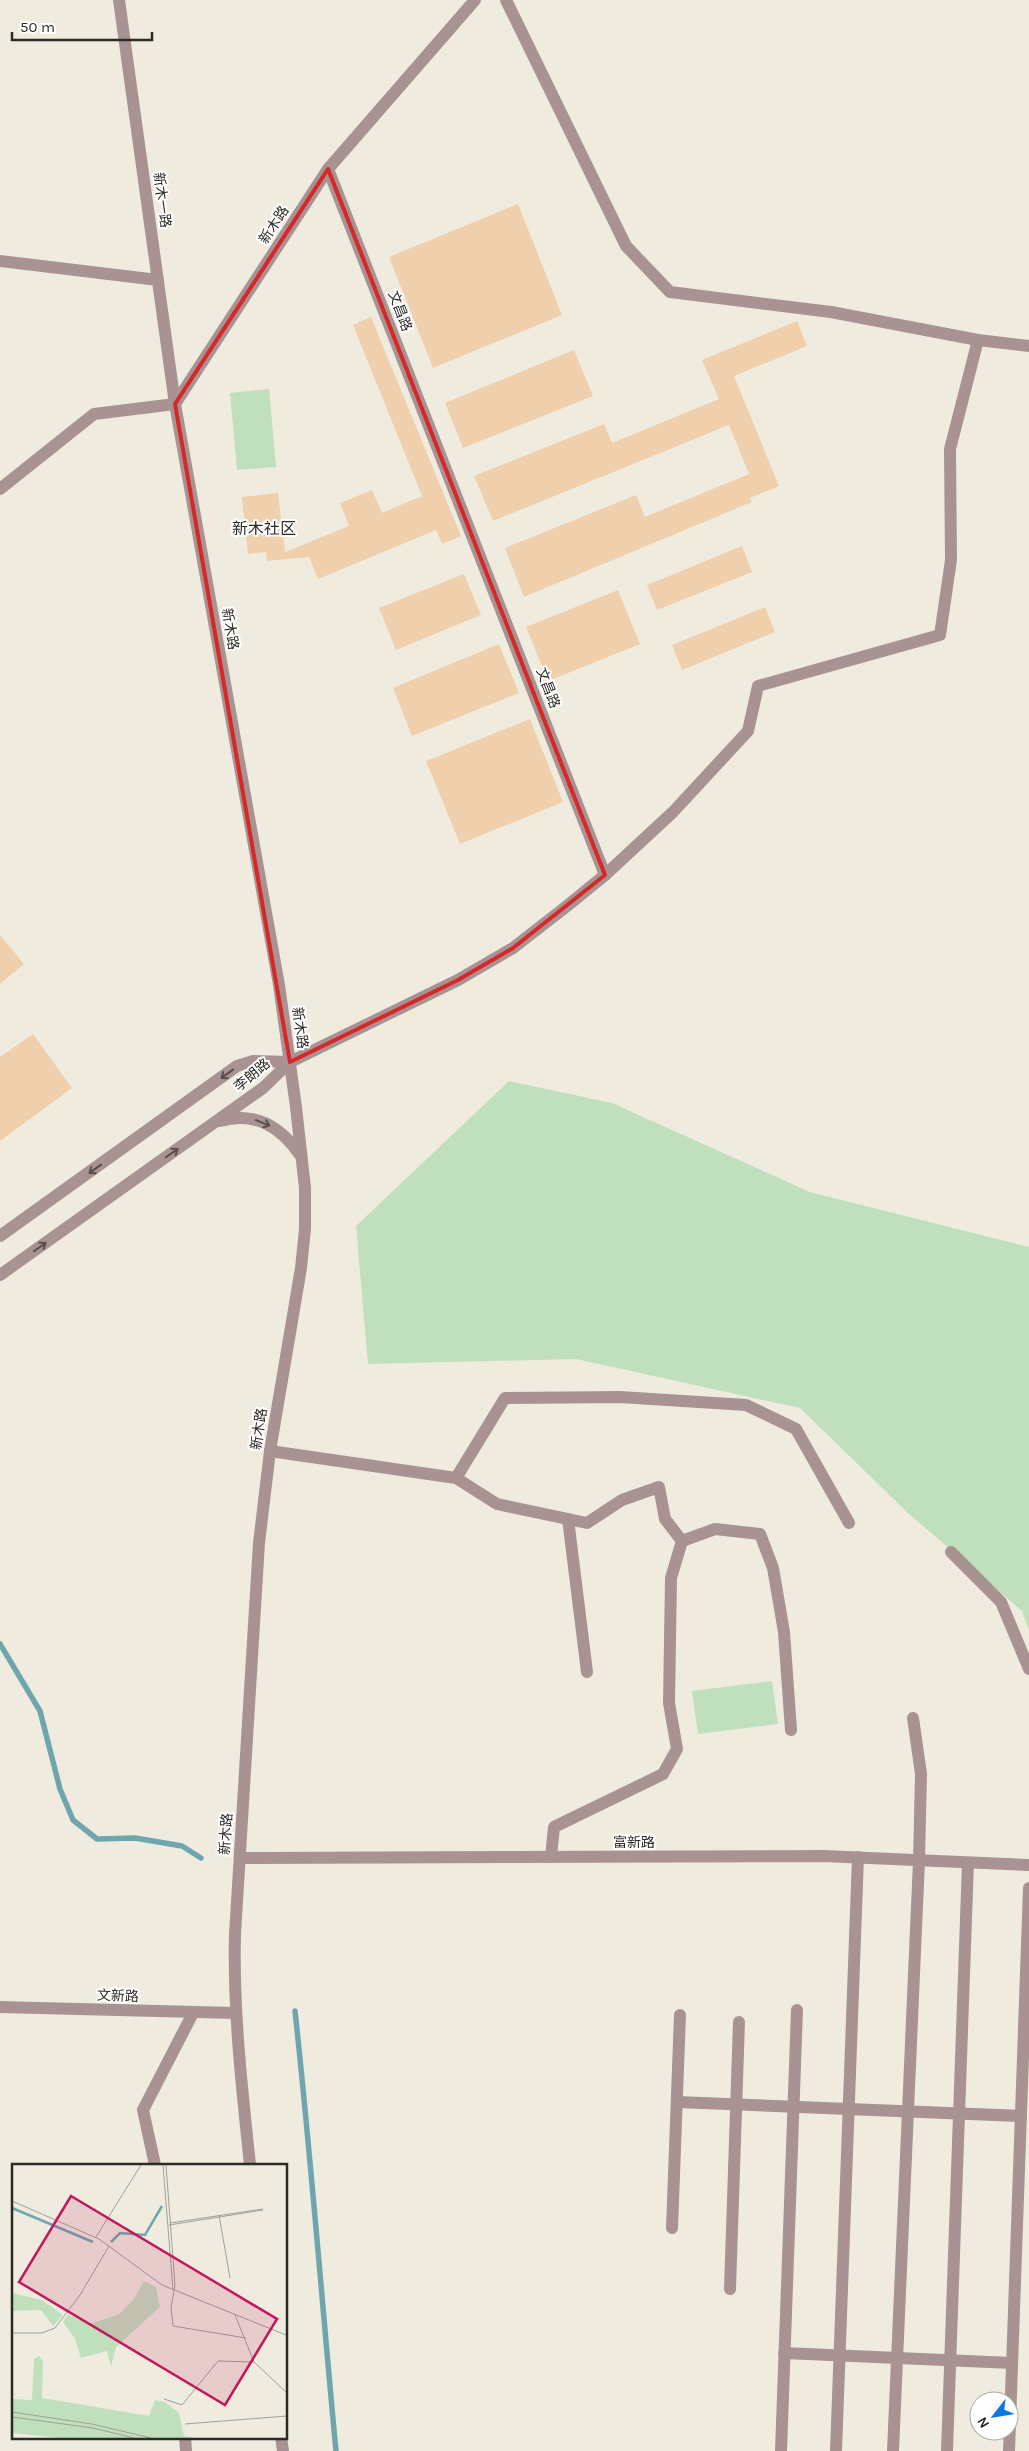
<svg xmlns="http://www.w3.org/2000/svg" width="1029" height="2451" font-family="Karla,'Noto Sans SC',sans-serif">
	<rect width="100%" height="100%" fill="#efecdf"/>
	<g fill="#c0dfbc">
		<polygon points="269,389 276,467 237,470 230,393"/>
		<polygon points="509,1081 612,1103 810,1192 1029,1247 1029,1630 1022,1611 909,1514 800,1408 576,1359 368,1364 356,1226"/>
		<polygon points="772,1681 778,1724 698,1734 692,1691"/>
	</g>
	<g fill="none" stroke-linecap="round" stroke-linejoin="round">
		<g stroke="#6fa6ae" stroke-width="5.5">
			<polyline points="0,1644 40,1711 60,1789 73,1820 97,1839 135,1838 182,1846 201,1858"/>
			<path d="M295 2011C311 2157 322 2304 336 2451"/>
		</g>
	</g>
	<g fill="#f0cfac">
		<polygon points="518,204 562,315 433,368 389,257"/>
		<polygon points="371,317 461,536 442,544 436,530 318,579 309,557 267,561 266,552 248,554 242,497 278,493 285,552 349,526 340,503 372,490 382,513 422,496 353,325"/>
		<polygon points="797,321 807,346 734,376 779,486 750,498 752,502 524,597 505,548 636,495 645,517 749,474 729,425 493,521 474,476 604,424 612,443 719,399 702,360"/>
		<polygon points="574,350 593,396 463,448 445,403"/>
		<polygon points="742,546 752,572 657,610 647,585"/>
		<polygon points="464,574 481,615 396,650 379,608"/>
		<polygon points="618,590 640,644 548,681 526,627"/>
		<polygon points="765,607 775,632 682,670 672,645"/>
		<polygon points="499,644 519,693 412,736 393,688"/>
		<polygon points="530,719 563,802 460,844 426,761"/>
		<polygon points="0,935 24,964 0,984"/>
		<polygon points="33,1034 72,1088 0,1141 0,1057"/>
	</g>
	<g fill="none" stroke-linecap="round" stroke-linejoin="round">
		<g stroke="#a99392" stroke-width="12">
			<path d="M119 0 175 404 279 985 296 1107 305 1188V1229L301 1268 270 1451 259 1543 235 1934C233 2012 242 2088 250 2165"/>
			<polyline points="506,0 626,246 670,292 831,312 978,340 1029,346"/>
			<polyline points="328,169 605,875"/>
			<polyline points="0,261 158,280"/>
			<polyline points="175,404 328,169 475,0"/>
			<polyline points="0,489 94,414 175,404"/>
			<path d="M220 1121C256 1111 281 1127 300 1155"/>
			<polyline points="0,1236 237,1066 253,1061 290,1062"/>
			<polyline points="0,1275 263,1088 290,1062 458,980 513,948 567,906 605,875 673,812 748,731 758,686 940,635 951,560 950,449 978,340"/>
			<polyline points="270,1451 456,1478 505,1398 620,1397 746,1405 796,1429 849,1523"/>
			<polyline points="456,1478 497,1504 587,1523 622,1500 659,1487 665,1519 682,1541 715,1529 760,1534 773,1568 784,1632 791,1730"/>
			<polyline points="568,1519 587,1672"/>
			<polyline points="951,1552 1001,1602 1029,1669"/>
			<polyline points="551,1857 554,1827 663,1774 677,1749 669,1703 671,1578 682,1541"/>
			<polyline points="240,1858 823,1856 1029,1865"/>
			<polyline points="0,2007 236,2013"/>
			<polyline points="677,2102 1021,2116"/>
			<polyline points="155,2165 143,2110 193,2013"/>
			<polyline points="672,2228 680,2015"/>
			<polyline points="730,2289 739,2022"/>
			<polyline points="784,2353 1012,2363"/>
			<polyline points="185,2437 186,2451"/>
			<polyline points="281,2437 283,2451"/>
			<polyline points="781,2451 797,2010"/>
			<polyline points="836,2451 858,1857"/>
			<polyline points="893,2451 919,1861 921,1774 913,1718"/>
			<polyline points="947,2451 968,1863"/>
			<polyline points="1009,2451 1029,1888"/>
		</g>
	</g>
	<defs><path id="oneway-shaft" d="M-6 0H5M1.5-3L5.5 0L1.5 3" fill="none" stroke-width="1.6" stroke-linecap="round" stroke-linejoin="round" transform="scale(1.25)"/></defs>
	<g stroke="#574f4b">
		<use href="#oneway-shaft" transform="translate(227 1074) rotate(144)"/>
		<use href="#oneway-shaft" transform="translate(263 1123) rotate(22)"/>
		<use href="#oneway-shaft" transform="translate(172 1153) rotate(-35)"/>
		<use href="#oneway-shaft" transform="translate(95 1169) rotate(144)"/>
		<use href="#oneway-shaft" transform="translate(40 1247) rotate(-35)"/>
	</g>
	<path fill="none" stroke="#d62828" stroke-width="4" stroke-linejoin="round" d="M328 169 605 875 513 948 458 980 290 1062 175 404Z"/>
	<g text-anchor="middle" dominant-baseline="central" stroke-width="4" stroke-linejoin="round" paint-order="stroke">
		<g font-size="14" fill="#2b2a25" stroke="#fff">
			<text transform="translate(162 200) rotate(82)">新木一路</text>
			<text transform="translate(274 225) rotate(-57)">新木路</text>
			<text transform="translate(400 311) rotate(69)">文昌路</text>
			<text transform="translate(230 629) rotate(80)">新木路</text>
			<text transform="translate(548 688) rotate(69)">文昌路</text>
			<text transform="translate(300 1028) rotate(82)">新木路</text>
			<text transform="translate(252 1075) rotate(-40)">李朗路</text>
			<text transform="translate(259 1429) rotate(-81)">新木路</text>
			<text transform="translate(226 1834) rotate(-86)">新木路</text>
			<text x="634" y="1842">富新路</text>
			<text transform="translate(118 1996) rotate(2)">文新路</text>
		</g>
		<g font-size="16" fill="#2b2a25" stroke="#fff">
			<text x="264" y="528">新木社区</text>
		</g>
	</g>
	<g transform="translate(12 2164)">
		<rect width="275" height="275" fill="#efecdf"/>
		<path d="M132 117 144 123 148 143 104 183 99 202 95 187 69 194 63 175 51 158 56 150 78 160 106 151 122 135ZM0 129 30 136 51 151 41 162 29 146 0 147ZM27 192 31 198 30 234 137 252 143 236 153 238 167 249 172 272 185 274H49L0 269V235L20 236 22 195Z" fill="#c0dfbc"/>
		<path fill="none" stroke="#6fa6ae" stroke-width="2.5" d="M0 44 81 78M99 78 108 69 133 71 150 42"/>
		<path fill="none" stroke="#a19e95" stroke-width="1" d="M151 1 161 126M154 1 163 121 159 144 161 162 234 174M0 37 87 75 150 121 274 171M207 51 218 114M158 59 251 45M157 61 251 46M84 73 129 1M223 151 242 198 275 229M0 169H30L43 164 68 131 97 82M152 235 170 241 206 197 242 198M0 248 80 260 139 274M0 253 81 264 122 274M173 260 275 252"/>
		<path fill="#c2185b" fill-opacity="0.15" stroke="#c2185b" stroke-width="2.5" d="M59 32 265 155 213 241 7 118Z"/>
		<rect width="275" height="275" fill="none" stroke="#2b2a25" stroke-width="2.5"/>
	</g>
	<g transform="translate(994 2416) rotate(239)"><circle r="24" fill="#ffffff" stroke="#aaaaa8"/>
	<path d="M0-4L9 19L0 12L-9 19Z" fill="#0979e0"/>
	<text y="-8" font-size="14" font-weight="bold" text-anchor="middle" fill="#2b2a25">N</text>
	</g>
	<path d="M12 32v8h140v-8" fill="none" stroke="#2b2a25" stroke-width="2.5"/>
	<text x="20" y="32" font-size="15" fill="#2b2a25" stroke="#ffffff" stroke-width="4" paint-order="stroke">50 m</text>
</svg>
